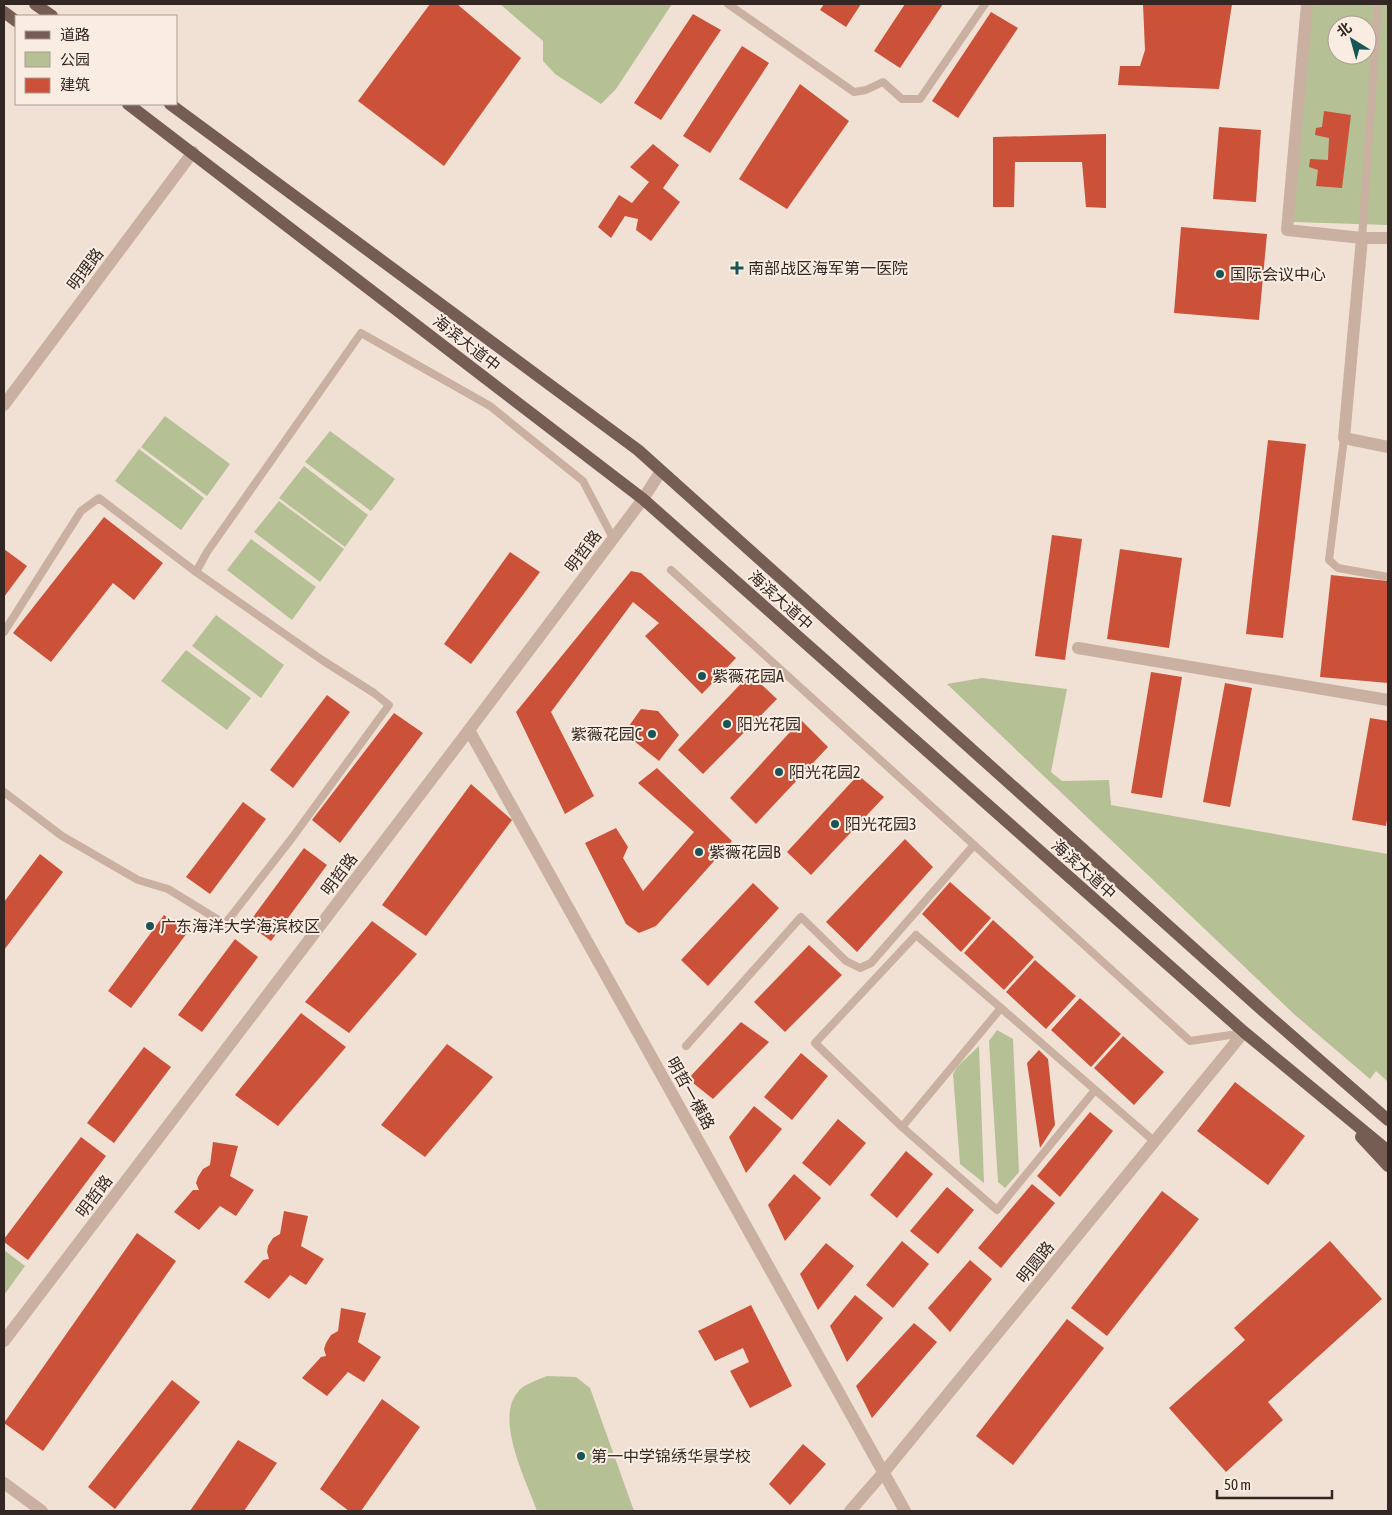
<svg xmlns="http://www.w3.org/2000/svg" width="1392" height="1515" font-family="'Asap Condensed','Noto Sans SC',sans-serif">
	<rect width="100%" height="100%" fill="#f1e1d5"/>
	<g fill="#b5c095" fill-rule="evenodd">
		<polygon points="500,4 672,4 616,89 601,104 555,74 543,61 543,41"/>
		<path d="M1310 4H1388V225L1293 222ZM1337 25H1367V55H1337Z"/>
		<polygon points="165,416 230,464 207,496 141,447"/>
		<polygon points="330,431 395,479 371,511 305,462"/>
		<polygon points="139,449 204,498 181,530 115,481"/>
		<polygon points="304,466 368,515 345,547 279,498"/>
		<polygon points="279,501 344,549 320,582 254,532"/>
		<polygon points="251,539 316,587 292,620 227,570"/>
		<polygon points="216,615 284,665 261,698 192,646"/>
		<polygon points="186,650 251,698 227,730 161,681"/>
		<polygon points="982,678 1067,689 1051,772 1062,781 1109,780 1111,805 1388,854 1388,1082 1376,1071 1370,1079 1295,1015 947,684"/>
		<polygon points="997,1030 1013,1039 1019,1172 1005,1188 998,1182 989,1041"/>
		<polygon points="979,1046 984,1183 960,1164 953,1074 957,1067"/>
		<polygon points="4,1250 25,1266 4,1295"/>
		<path d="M547 1376 576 1377 590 1388 634 1511H537C527 1482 495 1421 517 1393 523 1384 538 1380 547 1376Z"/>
	</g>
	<g fill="#cb5139">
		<polygon points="430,4 457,4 521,58 444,166 358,101"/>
		<polygon points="824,4 861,4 846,27 820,10"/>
		<polygon points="905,4 943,4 900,68 874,51"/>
		<polygon points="1143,4 1232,4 1219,89 1118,85 1120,66 1140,66 1145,50"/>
		<polygon points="991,12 1018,28 958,118 932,101"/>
		<polygon points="693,14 721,30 661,120 634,103"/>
		<polygon points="742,46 769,63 710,153 683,136"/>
		<polygon points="800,84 849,121 787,209 739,179"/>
		<polygon points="1324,111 1351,115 1342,188 1316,186 1318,170 1309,167 1310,159 1328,160 1329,138 1315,135 1316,128 1322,127"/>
		<polygon points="1219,127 1261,130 1256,202 1213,199"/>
		<polygon points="1106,134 1106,208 1086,207 1082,162 1015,162 1014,207 993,207 993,137"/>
		<polygon points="653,144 679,165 663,188 680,202 651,241 636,230 638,219 625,216 611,238 598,227 619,195 632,203 649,182 630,167"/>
		<polygon points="1181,227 1267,234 1259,320 1174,313"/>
		<polygon points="1268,440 1306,444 1283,638 1246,634"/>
		<polygon points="104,517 163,563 134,600 113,583 51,662 13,633"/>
		<polygon points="1052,535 1082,539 1065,660 1035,656"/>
		<polygon points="4,549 27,566 4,597"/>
		<polygon points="1120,549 1182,558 1169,648 1107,639"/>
		<polygon points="510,552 540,572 471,664 444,644"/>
		<polygon points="631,571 641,573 736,658 702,694 645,636 659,623 633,602 551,712 594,796 565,814 516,712"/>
		<polygon points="1331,575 1388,581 1388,683 1320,677"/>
		<polygon points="1151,672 1182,677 1162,798 1131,793"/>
		<polygon points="750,674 777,699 703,774 678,750"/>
		<polygon points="1225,683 1252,688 1230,807 1203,802"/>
		<polygon points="327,695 350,712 293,788 270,770"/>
		<polygon points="641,709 658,711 679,735 659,761 624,733"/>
		<polygon points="394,713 423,733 340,843 312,820"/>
		<polygon points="1370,718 1388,721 1388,814 1386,826 1352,820"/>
		<polygon points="801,720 828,747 756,824 730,798"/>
		<polygon points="657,768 732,841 656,926 639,933 626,924 585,843 616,828 628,847 623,858 643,891 694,832 638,783"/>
		<polygon points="858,775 884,797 811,875 787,852"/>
		<polygon points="471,784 512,820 426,936 382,905"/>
		<polygon points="243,802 266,819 210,894 186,877"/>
		<polygon points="905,839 933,867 857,952 826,922"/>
		<polygon points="304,848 327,865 271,941 248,924"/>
		<polygon points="40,854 63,872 4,950 4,902"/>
		<polygon points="950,882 991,918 961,952 922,914"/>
		<polygon points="753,883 779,908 708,986 681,960"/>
		<polygon points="164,915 187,933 131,1008 108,991"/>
		<polygon points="993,920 1034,957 1004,990 964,953"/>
		<polygon points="372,921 417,954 349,1033 305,1002"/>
		<polygon points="235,939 258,957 202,1032 178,1015"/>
		<polygon points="809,945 842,975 785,1032 754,1002"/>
		<polygon points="1035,960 1076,996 1046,1029 1006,992"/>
		<polygon points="1080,998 1121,1034 1091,1067 1051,1030"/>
		<polygon points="301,1013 346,1047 278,1126 235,1095"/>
		<polygon points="741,1022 769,1042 713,1099 688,1079"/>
		<polygon points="1123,1036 1164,1072 1134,1105 1094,1068"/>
		<polygon points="447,1044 493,1077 425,1157 381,1125"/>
		<polygon points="144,1047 171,1067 114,1143 87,1123"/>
		<polygon points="1039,1050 1048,1059 1055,1125 1040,1148 1027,1063"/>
		<polygon points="801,1053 828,1076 792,1120 764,1097"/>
		<polygon points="1235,1082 1305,1136 1268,1185 1197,1131"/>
		<polygon points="754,1106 782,1129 746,1173 729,1137"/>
		<polygon points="1090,1112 1113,1131 1060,1197 1037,1176"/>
		<polygon points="838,1119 866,1143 830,1186 802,1163"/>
		<polygon points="81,1137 106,1156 28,1260 4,1242 4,1239"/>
		<polygon points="213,1142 238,1146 230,1176 254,1190 236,1216 220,1206 199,1230 174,1212 193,1190 199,1190 196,1183 198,1177 203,1169 210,1165"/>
		<polygon points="906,1151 933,1174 897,1218 870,1195"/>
		<polygon points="794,1174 821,1198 785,1241 768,1205"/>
		<polygon points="1032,1184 1055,1203 1001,1268 978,1248"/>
		<polygon points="947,1187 974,1210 938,1254 910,1231"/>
		<polygon points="1162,1191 1199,1219 1107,1336 1071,1308"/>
		<polygon points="284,1211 308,1216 301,1246 324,1259 306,1285 290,1275 269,1299 244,1282 263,1260 269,1259 267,1252 268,1246 273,1238 280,1234"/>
		<polygon points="137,1233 176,1261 43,1451 4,1423"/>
		<polygon points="902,1241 929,1264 893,1308 866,1285"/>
		<polygon points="1330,1241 1382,1299 1268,1402 1283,1420 1226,1472 1169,1408 1245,1340 1234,1328"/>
		<polygon points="826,1243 854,1266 818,1310 800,1274"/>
		<polygon points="970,1260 992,1279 950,1332 928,1308"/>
		<polygon points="855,1295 883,1318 847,1362 830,1326"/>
		<polygon points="751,1305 792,1386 750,1408 730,1371 749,1362 743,1348 715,1361 698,1331"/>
		<polygon points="341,1308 366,1313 358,1342 381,1357 364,1382 348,1372 327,1396 302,1378 321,1357 326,1356 324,1349 326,1343 331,1335 338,1331"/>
		<polygon points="1067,1319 1104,1348 1013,1465 976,1436"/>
		<polygon points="914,1323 937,1342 872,1418 856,1386"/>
		<polygon points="172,1380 200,1402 115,1509 88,1487"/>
		<polygon points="382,1399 420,1427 361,1511 349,1511 320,1489"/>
		<polygon points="238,1440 277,1463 244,1511 190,1511"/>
		<polygon points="803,1444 826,1464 790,1505 769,1484"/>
	</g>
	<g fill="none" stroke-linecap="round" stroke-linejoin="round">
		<g stroke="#c9b0a1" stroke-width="8">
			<polyline points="728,4 854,92 866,90 883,82 902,99 920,99 985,4"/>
			<polyline points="1362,238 1378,4"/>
			<polyline points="1344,438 1329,560 1338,568 1388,577"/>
			<polyline points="671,570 1190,1041 1244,1033"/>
			<polyline points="196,572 207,552 361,333 490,406 583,481 613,538"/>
			<polyline points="4,632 81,511 99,498 196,572 322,660 374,693 389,705 292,838 225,924 168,889 138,880 62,836 4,792"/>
			<polyline points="686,1046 801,917 846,961 860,968 871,963 974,845"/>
			<polyline points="1095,1090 997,1210 902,1127 1001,1008 1155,1142"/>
			<polyline points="902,1127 815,1043 916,935 1001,1008"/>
		</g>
		<g stroke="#c9b0a1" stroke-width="12">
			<polyline points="1307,4 1287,230 1362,238 1344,438 1388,447"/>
			<polyline points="1362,238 1388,238"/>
			<polyline points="4,405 193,152"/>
			<polyline points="1078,648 1388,700"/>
			<polyline points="469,730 905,1511"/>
			<polyline points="4,1341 469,730 643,499 661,471"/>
			<polyline points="4,1483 42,1511"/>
			<polyline points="850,1511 884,1472 1244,1032"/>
		</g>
		<g stroke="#765d54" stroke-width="12">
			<polyline points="35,4 52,16"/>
			<polyline points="4,12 16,21"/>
			<polyline points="128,104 643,499 1244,1032 1388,1151"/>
			<polyline points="170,104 638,450 1261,1009 1388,1120"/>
			<polyline points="1361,1137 1388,1166"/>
		</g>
	</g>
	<g fill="#195554" stroke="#f9ece1" stroke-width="2">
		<path d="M734.5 260.5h5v5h5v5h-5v5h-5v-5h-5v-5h5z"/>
		<circle cx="1220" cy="274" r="5"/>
		<circle cx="702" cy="676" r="5"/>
		<circle cx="727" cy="724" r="5"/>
		<circle cx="652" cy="734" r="5"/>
		<circle cx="779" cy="772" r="5"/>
		<circle cx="835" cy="824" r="5"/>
		<circle cx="699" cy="852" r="5"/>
		<circle cx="150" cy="926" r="5"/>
		<circle cx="581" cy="1456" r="5"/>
	</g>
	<g text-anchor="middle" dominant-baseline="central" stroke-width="4" stroke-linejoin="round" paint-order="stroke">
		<g font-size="16" fill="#332724" stroke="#f9ece1" text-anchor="start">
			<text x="748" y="268">南部战区海军第一医院</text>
			<text x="1230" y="274">国际会议中心</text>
			<text x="712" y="676">紫薇花园A</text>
			<text x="737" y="724">阳光花园</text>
			<text x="642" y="734" text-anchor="end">紫薇花园C</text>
			<text x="789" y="772">阳光花园2</text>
			<text x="845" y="824">阳光花园3</text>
			<text x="709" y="852">紫薇花园B</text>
			<text x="160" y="926">广东海洋大学海滨校区</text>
			<text x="591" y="1456">第一中学锦绣华景学校</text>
		</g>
		<g font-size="16" fill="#332724" stroke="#f9ece1">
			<text transform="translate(85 269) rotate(-53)">明理路</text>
			<text transform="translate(467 343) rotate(38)">海滨大道中</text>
			<text transform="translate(583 551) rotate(-53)">明哲路</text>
			<text transform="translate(781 600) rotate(42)">海滨大道中</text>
			<text transform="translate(1084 869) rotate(42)">海滨大道中</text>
			<text transform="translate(339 874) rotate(-53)">明哲路</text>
			<text transform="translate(691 1093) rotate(61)">明哲一横路</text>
			<text transform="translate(94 1196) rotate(-53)">明哲路</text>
			<text transform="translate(1035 1262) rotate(-51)">明圆路</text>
		</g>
	</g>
	<rect width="1392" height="1515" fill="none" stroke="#332724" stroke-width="10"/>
	<rect x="15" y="15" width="162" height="90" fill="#f9ece1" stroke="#aa9d95"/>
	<rect x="25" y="31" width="25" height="8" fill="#765d54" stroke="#aa9d95"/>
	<text x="60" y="40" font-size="15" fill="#332724">道路</text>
	<rect x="25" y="52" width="25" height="15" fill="#b5c095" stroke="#aa9d95"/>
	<text x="60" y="65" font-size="15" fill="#332724">公园</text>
	<rect x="25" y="78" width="25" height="15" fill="#cb5139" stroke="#aa9d95"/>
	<text x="60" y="90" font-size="15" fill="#332724">建筑</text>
	<g transform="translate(1352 40) rotate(323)"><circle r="24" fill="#f9ece1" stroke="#aa9d95"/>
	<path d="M0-4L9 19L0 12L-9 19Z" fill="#195554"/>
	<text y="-8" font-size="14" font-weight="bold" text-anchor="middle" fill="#332724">北</text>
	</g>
	<path d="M1217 1490v8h115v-8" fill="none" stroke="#332724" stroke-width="2.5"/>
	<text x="1224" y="1490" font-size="15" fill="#332724" stroke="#f9ece1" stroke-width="4" paint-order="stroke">50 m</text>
</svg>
